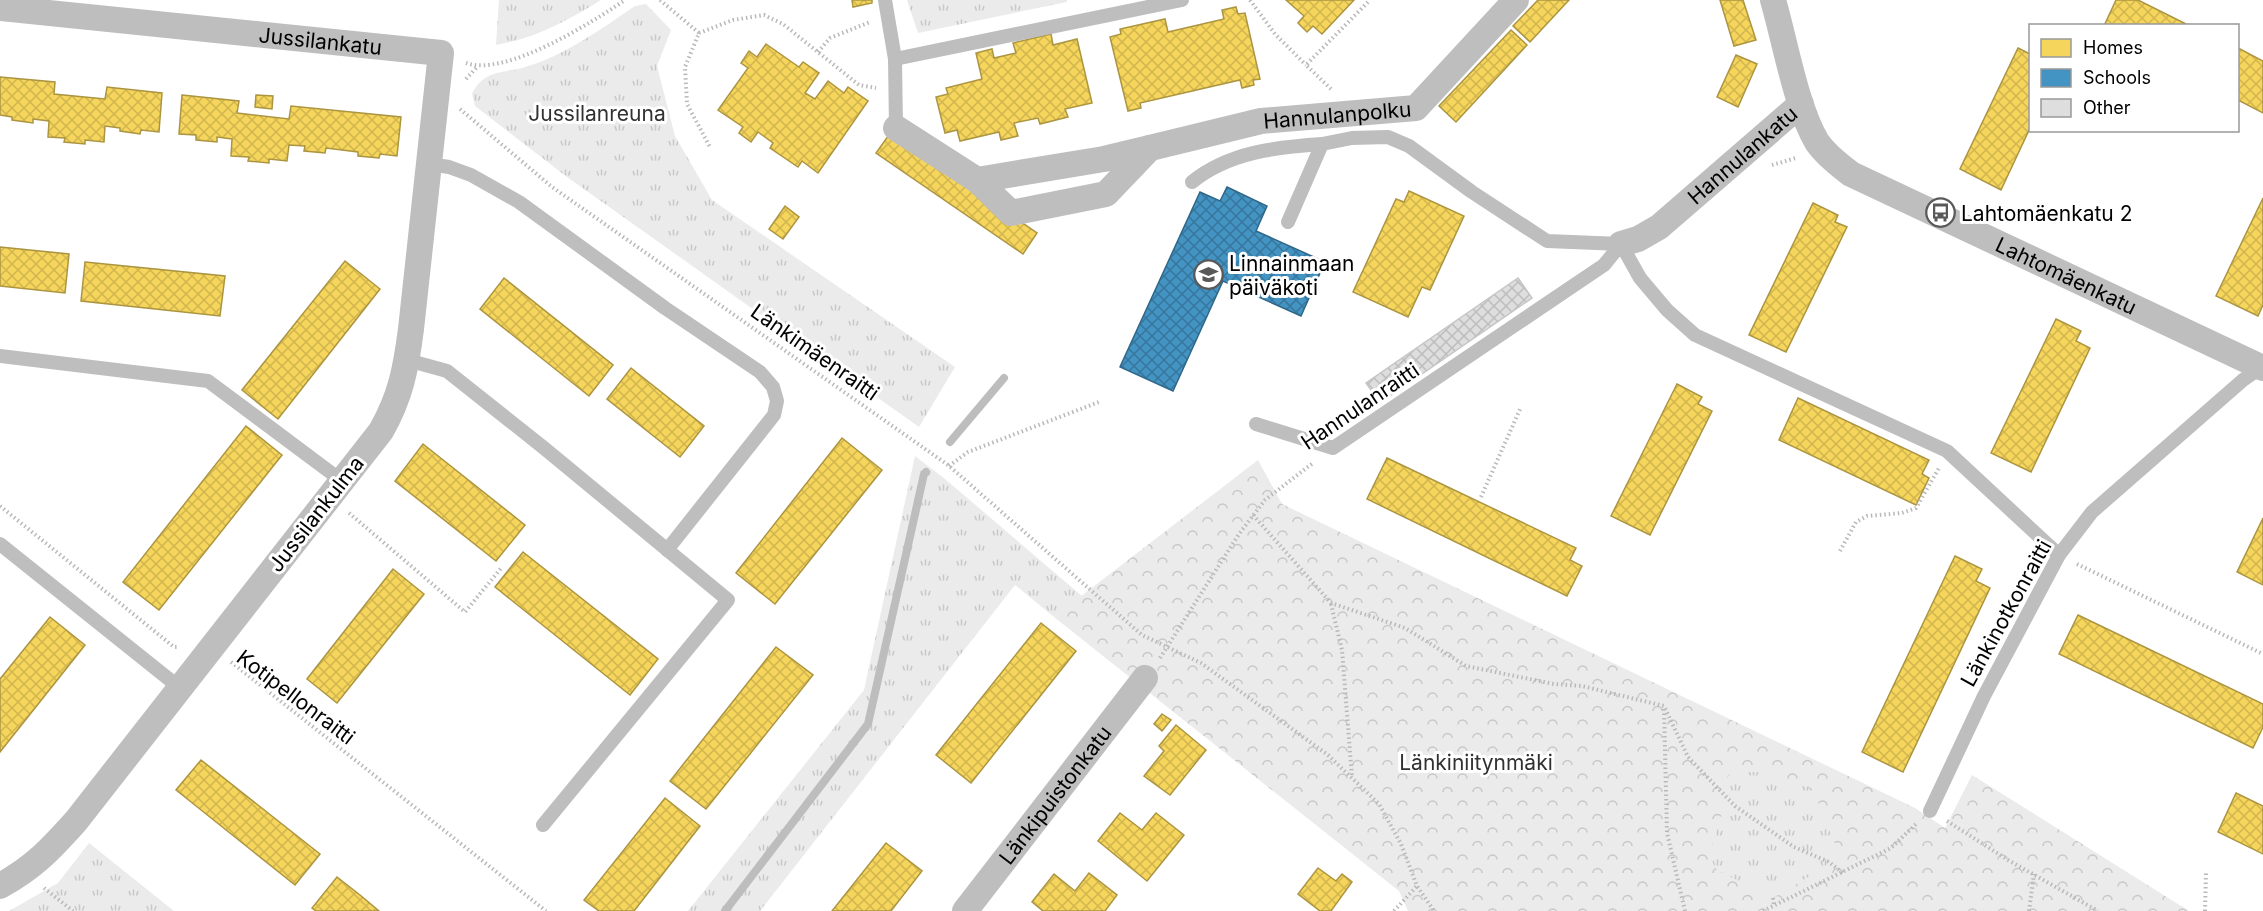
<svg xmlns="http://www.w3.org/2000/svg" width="2263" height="911" font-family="Inter,sans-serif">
	<defs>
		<pattern id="forest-crowns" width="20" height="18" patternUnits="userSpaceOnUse" patternTransform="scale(1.5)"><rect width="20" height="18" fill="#ebebeb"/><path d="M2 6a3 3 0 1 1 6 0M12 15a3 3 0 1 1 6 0" fill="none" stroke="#c8c8c8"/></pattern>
		<pattern id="park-tufts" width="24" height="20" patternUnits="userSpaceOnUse" patternTransform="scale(1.5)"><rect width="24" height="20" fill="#ebebeb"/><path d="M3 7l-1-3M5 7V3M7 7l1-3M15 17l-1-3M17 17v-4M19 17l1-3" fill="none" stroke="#c8c8c8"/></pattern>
		<pattern id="homes-cross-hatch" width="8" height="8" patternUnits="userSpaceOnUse" patternTransform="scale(1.5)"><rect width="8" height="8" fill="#f6d55c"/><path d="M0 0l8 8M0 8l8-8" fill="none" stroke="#d1b54e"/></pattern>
		<pattern id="schools-cross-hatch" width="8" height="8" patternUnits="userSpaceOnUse" patternTransform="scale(1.5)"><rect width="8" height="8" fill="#4393c3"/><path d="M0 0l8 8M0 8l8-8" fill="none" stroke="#36769c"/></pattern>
		<pattern id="building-cross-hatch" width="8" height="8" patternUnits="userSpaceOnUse" patternTransform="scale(1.5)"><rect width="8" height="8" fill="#dedede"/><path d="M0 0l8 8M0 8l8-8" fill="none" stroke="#bdbdbd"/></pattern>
	</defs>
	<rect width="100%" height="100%" fill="#fff"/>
	<polygon fill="url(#forest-crowns)" points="1258,460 1282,504 1915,808 1945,828 1972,775 2189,911 1408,911 1399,891 1054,617"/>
	<g fill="url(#park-tufts)">
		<path d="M499 0H601C567 21 536 38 496 45Z"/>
		<polygon points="907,0 1067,0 1067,2 918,33"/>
		<path d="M646 4 671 30 657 66 675 136 712 200 955 367 919 427 567 177 475 106 472 94C484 70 500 74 522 68 564 56 600 30 635 6Z"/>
		<polygon points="915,456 945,479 1082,596 1054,617 1015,585 760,911 688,911 864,690"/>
		<polygon points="1731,772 1770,772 1813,790 1838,851 1825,867 1773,898 1717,870 1709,856 1724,808 1720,790"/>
		<polygon points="89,843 174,911 9,911 58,883"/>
	</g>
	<g fill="url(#homes-cross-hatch)" stroke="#ac9540" stroke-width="1.5">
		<polygon points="852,0 872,0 872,3 853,7"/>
		<polygon points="1286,0 1354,0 1322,34 1313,26 1307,32 1298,23 1304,16"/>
		<polygon points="1538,0 1569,0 1530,42 1513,26"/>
		<polygon points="1720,0 1743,0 1756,40 1734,46"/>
		<polygon points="2116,0 2138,0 2190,26 2104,26"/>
		<polygon points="1236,7 1238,14 1245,13 1260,79 1253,80 1254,85 1242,88 1240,80 1140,103 1141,108 1128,111 1110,37 1121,34 1120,29 1165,19 1168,32 1224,19 1222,10"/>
		<polygon points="1511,30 1527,45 1456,122 1439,106"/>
		<polygon points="1051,34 1053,45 1077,39 1092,103 1065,109 1068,117 1040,124 1038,118 1014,123 1018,136 1001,140 999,132 960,141 957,130 945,133 936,97 948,94 946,88 982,79 976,53 992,49 994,58 1016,53 1013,43"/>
		<polygon points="766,44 799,67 803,62 819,73 805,93 815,99 828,81 844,93 848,87 868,101 818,173 802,161 798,167 770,148 773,143 758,132 751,142 739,133 743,127 718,110 748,68 741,63 749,51 757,57"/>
		<polygon points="2018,48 2030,54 2030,128 2001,190 1960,169"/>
		<polygon points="2238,48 2263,61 2263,113 2238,100"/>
		<polygon points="1736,55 1757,64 1738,107 1717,97"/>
		<polygon points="0,77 55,82 54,94 105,99 107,87 162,93 159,132 141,130 140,134 120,131 120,128 105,126 104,142 85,140 85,144 64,142 65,138 48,137 49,121 33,119 33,123 12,120 12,117 0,115"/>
		<polygon points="182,95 239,101 237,113 289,119 291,106 401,117 397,156 380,154 379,158 358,156 358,152 326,148 325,153 304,151 305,146 289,145 287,161 269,159 269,163 248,161 249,157 231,156 232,139 217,137 217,142 196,140 196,135 179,134"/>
		<polygon points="256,95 273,96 272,109 255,107"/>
		<polygon points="891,132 1037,233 1023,254 876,153"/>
		<polygon points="1409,191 1464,216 1430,290 1422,287 1408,317 1353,292 1396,199 1404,202"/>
		<polygon points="2263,198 2263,305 2258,316 2216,296"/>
		<polygon points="1813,203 1838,215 1835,222 1847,227 1786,352 1749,335"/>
		<polygon points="785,206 799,217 783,239 769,229"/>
		<polygon points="0,247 69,254 65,293 0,286"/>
		<polygon points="345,261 380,289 278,419 242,390"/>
		<polygon points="85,262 225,276 220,316 81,301"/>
		<polygon points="504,278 613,365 589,396 480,309"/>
		<polygon points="2056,319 2081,331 2076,341 2090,348 2031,472 1991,453"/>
		<polygon points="631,368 704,426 680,457 607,399"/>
		<polygon points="1677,384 1702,397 1698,404 1712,411 1650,535 1611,516"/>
		<polygon points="1798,398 1929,460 1922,474 1929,478 1916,505 1779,440"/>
		<polygon points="246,426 282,455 159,610 123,582"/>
		<polygon points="842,438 882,470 775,604 736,573"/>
		<polygon points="423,444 525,525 496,561 395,481"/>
		<polygon points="1387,458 1576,548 1570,560 1582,566 1567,596 1367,499"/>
		<polygon points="2263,518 2263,585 2237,572"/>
		<polygon points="523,552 658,659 630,695 495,587"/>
		<polygon points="1955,556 1982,569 1976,581 1990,588 1903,772 1862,752"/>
		<polygon points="393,569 424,594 337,703 307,679"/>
		<polygon points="2078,615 2263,704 2263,727 2253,748 2059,654"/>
		<polygon points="50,617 85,645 0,752 0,679"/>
		<polygon points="1041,623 1076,651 971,783 936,755"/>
		<polygon points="776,647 813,675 706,809 670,781"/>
		<polygon points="1162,714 1171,720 1162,731 1154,724"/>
		<polygon points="1176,725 1206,750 1170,795 1144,776 1164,751 1159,746"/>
		<polygon points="201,760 320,854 295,885 176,790"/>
		<polygon points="2236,793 2263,806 2263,854 2218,832"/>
		<polygon points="665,798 700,826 634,911 599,911 584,900"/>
		<polygon points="1120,813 1142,830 1156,813 1184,835 1147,881 1098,841"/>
		<polygon points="886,843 922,871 891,911 832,911"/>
		<polygon points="1318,868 1336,881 1342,874 1352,882 1331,911 1320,911 1298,894"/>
		<polygon points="1089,873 1117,895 1105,911 1043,911 1032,902 1054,874 1075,891"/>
		<polygon points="337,877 360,895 379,911 316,911 312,908"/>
	</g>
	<polygon fill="url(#schools-cross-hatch)" stroke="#2f6788" stroke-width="1.5" points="1227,187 1267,206 1256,231 1325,262 1301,316 1223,281 1173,391 1120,367 1200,192 1220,201"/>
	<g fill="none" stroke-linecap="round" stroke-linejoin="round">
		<g stroke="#bdbdbd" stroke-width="8">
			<polyline points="950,442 1004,378"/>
			<polyline points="725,911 868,724 924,474 926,472"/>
		</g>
	</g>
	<polygon fill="url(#building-cross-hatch)" stroke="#c6c6c6" stroke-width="1.5" points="1518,278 1532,298 1380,403 1366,383"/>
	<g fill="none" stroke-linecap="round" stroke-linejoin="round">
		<g stroke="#b9b9b9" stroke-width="4" stroke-dasharray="1.5 3" stroke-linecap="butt">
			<polyline points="660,0 699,33 685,67 687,104 710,147"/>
			<polyline points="1250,0 1275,34 1306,65"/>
			<polyline points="699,33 733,20 764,15 783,24 859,85 876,88"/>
			<polyline points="818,52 830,38 870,22"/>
			<path d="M466 63C506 77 591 23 625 0"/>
			<polyline points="466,79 477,67"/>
			<polyline points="1331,89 1306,65 1370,0"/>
			<polyline points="460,109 552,187 948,465 1142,635 1201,663 1328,755 1379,804 1401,844 1417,886 1434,911"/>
			<polyline points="1772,165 1796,158"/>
			<polyline points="949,466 968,452 1099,402"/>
			<polyline points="1481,497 1521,407"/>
			<polyline points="0,506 174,647 178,647"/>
			<polyline points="349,513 465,612 502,567"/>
			<polyline points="1253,515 1331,603 1405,628 1466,666 1554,684 1582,686 1664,706 1688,757 1735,806 1794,847 1829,862 1843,873"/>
			<polyline points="1840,551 1856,522 1867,516 1902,513 1916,508 1939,468"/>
			<polyline points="2077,564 2263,654"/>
			<polyline points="1331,604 1342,650 1352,777"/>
			<polyline points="1160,658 1239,534 1265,500 1313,463"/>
			<polyline points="231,662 546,911"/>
			<polyline points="1664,709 1667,833 1685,911"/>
			<polyline points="1947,821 2008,860 2098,911"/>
			<polyline points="44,888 73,911"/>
			<polyline points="1773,898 1774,906"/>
			<polyline points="1394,911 1417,886"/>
			<polyline points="1763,911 1891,848 1917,823"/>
			<polyline points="2029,911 2034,874"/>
			<polyline points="2205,911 2206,873"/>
		</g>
		<g stroke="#bebebe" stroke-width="14">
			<polyline points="885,0 895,59 896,128"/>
			<polyline points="895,59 1182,0"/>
			<polyline points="429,164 449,167 471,175 519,202 665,308 760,372 773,387 777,401 774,415 667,550"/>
			<path d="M1192 182C1229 152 1277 147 1322 144"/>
			<polyline points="1288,222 1322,144 1352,138 1388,137 1409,146 1472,192 1547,241 1621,244"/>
			<polyline points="1621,244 1640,278 1667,310 1695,335 1947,451 2059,555"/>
			<polyline points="0,356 208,381 342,481"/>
			<polyline points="407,360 447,371 544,448 728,600 543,825"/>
			<polyline points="1256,424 1333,448 1604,265 1621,244"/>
			<polyline points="0,544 180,688"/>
			<polyline points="1930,811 1984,696 2059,555 2092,512 2243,380 2263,366"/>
		</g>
		<g stroke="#bebebe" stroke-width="26">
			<path id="s1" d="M1773 0C1785 41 1796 107 1817 142 1826 155 1839 165 1851 174L2263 368"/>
			<path id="s2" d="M0 8 441 53 411 329C406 368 401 396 381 431L76 821C50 850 34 867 0 886"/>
			<path id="s3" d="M896 128 977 180 1011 213 1106 194 1150 148 1261 121 1416 108 1516 0"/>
			<polyline points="977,180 1104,159 1150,148"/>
			<path id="s4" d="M1621 244 1638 239 1659 227 1801 104"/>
			<path id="s5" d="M965 911 1145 678"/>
		</g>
	</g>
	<defs>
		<symbol id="bus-ring" viewBox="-11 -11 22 22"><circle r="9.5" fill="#fff" stroke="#595959" stroke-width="1.5"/><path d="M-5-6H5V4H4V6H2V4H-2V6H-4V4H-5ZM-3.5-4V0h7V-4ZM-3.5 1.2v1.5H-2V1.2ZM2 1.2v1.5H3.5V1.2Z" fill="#595959"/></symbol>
		<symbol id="school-ring" viewBox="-11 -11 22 22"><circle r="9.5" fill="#fff" stroke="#595959" stroke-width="1.5"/><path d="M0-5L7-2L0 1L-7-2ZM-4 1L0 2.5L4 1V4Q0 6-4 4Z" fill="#595959"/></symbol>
	</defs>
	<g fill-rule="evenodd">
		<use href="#bus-ring" x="1924" y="196" width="33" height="33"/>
		<use href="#school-ring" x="1192" y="258" width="33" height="33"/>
	</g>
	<g text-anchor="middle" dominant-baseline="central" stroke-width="6" stroke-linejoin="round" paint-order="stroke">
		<g font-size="21" fill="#000" stroke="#fff">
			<text stroke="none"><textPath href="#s2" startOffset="322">Jussilankatu</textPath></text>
			<text stroke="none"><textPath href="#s3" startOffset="495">Hannulanpolku</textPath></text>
			<text stroke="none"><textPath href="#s4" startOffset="152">Hannulankatu</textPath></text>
			<text stroke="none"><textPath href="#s1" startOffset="434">Lahtomäenkatu</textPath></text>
			<text transform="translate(815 352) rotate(35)">Länkimäenraitti</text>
			<text transform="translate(1360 406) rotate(-34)">Hannulanraitti</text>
			<text transform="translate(316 514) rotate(-52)">Jussilankulma</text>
			<text transform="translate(2006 613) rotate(-61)">Länkinotkonraitti</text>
			<text transform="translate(296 697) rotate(37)">Kotipellonraitti</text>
			<text stroke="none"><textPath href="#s5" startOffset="147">Länkipuistonkatu</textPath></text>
		</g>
		<g font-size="21" fill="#313131" stroke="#fff">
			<text x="597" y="113">Jussilanreuna</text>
			<text x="1476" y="762">Länkiniitynmäki</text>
		</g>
		<g font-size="21" fill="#000" stroke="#fff" text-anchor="start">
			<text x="1961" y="213">Lahtomäenkatu 2</text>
			<text x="1229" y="263">Linnainmaan<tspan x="1229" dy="24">päiväkoti</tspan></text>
		</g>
	</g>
	<rect x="2029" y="24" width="210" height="108" fill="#ffffff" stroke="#999999" stroke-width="1.5"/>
	<rect x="2041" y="39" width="30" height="18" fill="#f6d55c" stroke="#999999" stroke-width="1.5"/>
	<text x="2083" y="54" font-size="18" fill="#000000">Homes</text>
	<rect x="2041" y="69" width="30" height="18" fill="#4393c3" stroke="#999999" stroke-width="1.5"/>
	<text x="2083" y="84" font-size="18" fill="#000000">Schools</text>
	<rect x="2041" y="99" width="30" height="18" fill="#dedede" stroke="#999999" stroke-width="1.5"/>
	<text x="2083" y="114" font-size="18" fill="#000000">Other</text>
</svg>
